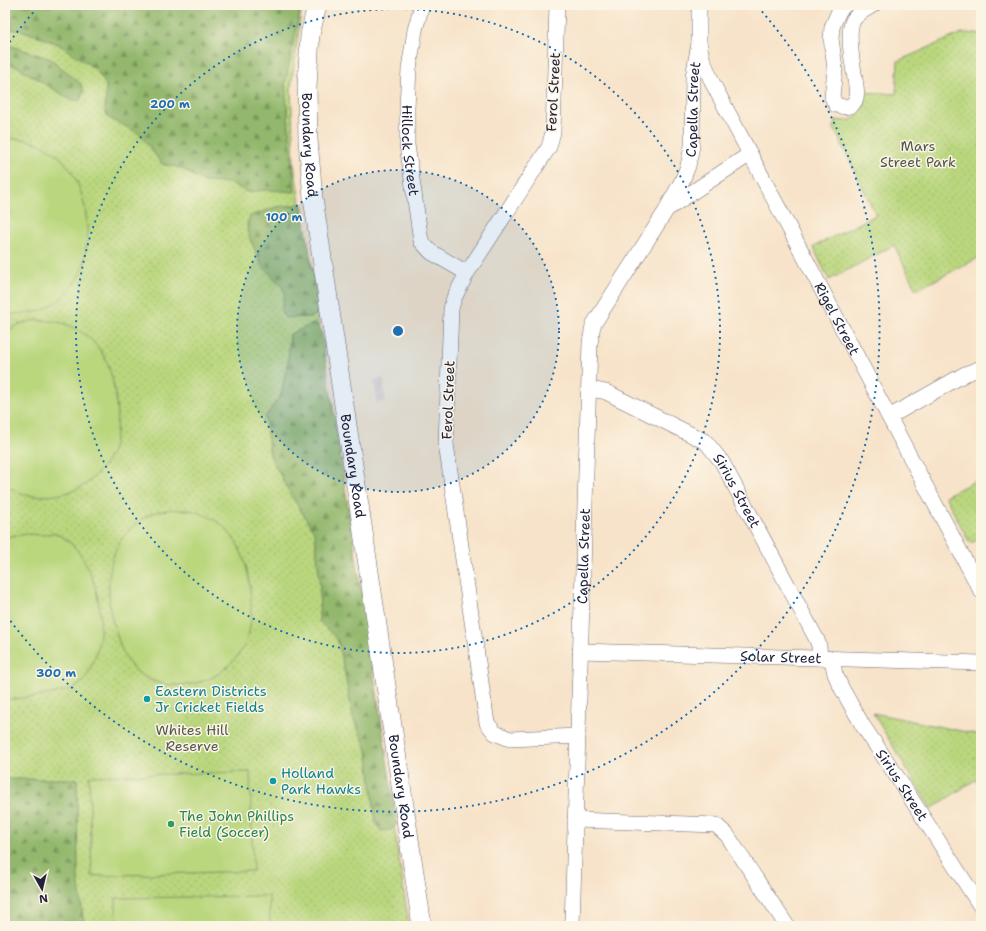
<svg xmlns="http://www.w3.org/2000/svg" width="986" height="931" font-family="'Shantell Sans',sans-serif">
	<defs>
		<pattern id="grass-dots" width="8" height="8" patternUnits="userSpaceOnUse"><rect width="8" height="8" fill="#bad77e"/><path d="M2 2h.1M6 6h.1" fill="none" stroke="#a0b86e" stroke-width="1.8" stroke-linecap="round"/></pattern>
		<pattern id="forest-firs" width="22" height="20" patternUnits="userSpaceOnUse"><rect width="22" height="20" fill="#93b86d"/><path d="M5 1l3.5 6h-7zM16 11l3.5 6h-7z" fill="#78955b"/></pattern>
	</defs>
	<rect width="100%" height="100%" fill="#fcf5e5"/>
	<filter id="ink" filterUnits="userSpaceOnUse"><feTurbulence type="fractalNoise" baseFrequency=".025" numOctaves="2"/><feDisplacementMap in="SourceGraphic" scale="8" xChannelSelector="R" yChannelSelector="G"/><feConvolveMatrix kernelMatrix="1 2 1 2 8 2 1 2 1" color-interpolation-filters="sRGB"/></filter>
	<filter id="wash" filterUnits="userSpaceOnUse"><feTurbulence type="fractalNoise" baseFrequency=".012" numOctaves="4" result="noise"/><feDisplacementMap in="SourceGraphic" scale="16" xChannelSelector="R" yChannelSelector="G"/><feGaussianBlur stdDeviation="0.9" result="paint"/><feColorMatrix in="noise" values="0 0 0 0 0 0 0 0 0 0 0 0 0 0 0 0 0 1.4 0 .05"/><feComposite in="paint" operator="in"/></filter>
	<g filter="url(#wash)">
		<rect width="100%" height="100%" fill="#f7e3c9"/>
		<polygon fill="#d0bdcc" points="383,378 386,401 377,403 374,380"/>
		<g fill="url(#grass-dots)" stroke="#6e7c5c">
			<polygon points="5,5 302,5 291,87 294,164 367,641 409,926 5,926"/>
			<polygon points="962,33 981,34 981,258 978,258 916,290 894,245 829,280 813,247 876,215 833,126 836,120 848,121 857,116 864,104 863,92 896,94 898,61"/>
			<polygon points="981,478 981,539 970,543 945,496"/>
			<polygon points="873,713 981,735 981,785 975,780 931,809"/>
		</g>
		<g fill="url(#forest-firs)" stroke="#5a6d54">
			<polygon points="5,5 301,5 285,84 295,192 267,190 247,192 231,183 204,182 181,168 162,164 140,134 109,118 105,111 106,85 96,69 58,44 24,31 5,28"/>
			<polygon points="5,44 51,59 80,83 84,91 80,100 71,100 18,67 5,62"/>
			<polygon points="302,204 319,312 312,317 285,318 281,311 285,293 281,285 262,266 248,234 247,225 250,216 276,207"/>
			<polygon points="315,323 321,330 397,824 391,830 381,831 376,823 367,749 353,717 340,648 337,639 319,621 320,586 315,533 291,495 270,456 265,417 281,395 288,360 290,334"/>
			<polygon points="5,779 77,779 78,877 84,926 5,926"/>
		</g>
		<g fill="#bad77e" stroke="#6e7c5c">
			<path d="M5 139C29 137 49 145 65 163 67 166 71 169 72 172 86 197 90 228 85 255 85 259 84 264 83 267 76 284 63 300 47 308 35 313 18 314 5 314Z"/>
			<path d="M36 320C49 321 61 321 72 327 83 332 95 342 102 353 116 375 121 423 113 448 108 463 91 484 75 490 65 494 53 496 42 496 38 496 34 496 30 496 21 494 13 489 5 485V332L20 324Z"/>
			<path d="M171 509C177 510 183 510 189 510 200 512 213 518 222 525 245 546 251 578 251 608 251 617 251 629 247 638 246 643 242 649 239 654 237 657 234 660 231 663 218 677 203 683 183 685 168 686 153 683 140 674 125 664 119 644 115 627 113 622 111 616 110 610 109 605 110 600 109 595 107 559 119 529 153 513 158 511 165 511 171 509Z"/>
			<path d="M53 533C57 534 61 536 64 538 91 556 103 603 100 634 99 645 96 655 92 664 89 671 86 680 79 685 68 694 21 698 5 700V537L27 534 42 535Z"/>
			<polygon points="250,772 253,871 92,876 89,776"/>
			<polygon points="269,896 270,926 117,926 116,898"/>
		</g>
	</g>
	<g filter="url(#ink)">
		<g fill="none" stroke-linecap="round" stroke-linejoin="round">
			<defs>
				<g id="minor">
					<path id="s1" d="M422 5 415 30 409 69 407 107V145L421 241 431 252 467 273"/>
					<polyline points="557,5 553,132 549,147 467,273 454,298 451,309 446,444 487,723 495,733 510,739 578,736"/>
					<path d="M845 5 839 11 832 27 831 38 835 69 832 97 836 105C842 107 851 109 855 101 858 95 856 86 855 79 853 65 847 36 852 23 855 14 865 10 873 5"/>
					<path id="s2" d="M699 43 702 58 713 84 981 591"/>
					<path id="s3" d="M668 206 682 181 688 166 692 146 693 77 699 43V5"/>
					<path id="s4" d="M589 391 596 390 606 392 706 442 722 462 817 640 819 646 820 658"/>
					<polyline points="889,417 965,374 981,368"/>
					<path id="s5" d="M580 651 981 663"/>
					<path id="s6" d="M833 659V664L835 674 842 689 863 726 890 766 981 907"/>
					<polyline points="575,820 716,825 727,835 787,926"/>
					<path id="s7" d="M572 926 590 343 593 325 667 209 750 154"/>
				</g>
				<g id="major">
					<path id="s8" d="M317 5 310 35 307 87 308 140 313 198 422 926"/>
				</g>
			</defs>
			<use href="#minor" stroke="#6d666d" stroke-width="16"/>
			<use href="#major" stroke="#6d666d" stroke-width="20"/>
			<use href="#minor" stroke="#fff" stroke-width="15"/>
			<use href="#major" stroke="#fff" stroke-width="19"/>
		</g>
	</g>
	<circle cx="398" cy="331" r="161" fill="#1f6fb2" fill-opacity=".12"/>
	<g fill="none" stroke="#1f6fb2" stroke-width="2" stroke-dasharray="2 4">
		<circle cx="398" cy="331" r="161"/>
		<circle cx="398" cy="331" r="322"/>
		<path d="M6 47A484 484 0 0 1 38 7M758 7A484 484 0 1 1 6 615"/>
	</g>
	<g fill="#0f9aa8" stroke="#fcf5e5" stroke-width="1.5">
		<circle cx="147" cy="699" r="4"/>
		<circle cx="273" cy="781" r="4"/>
	</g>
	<circle fill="#2e9e5b" stroke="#fcf5e5" stroke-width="1.5" cx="171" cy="824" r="4"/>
	<g text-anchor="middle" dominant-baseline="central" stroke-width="3" stroke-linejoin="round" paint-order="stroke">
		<g font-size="14" fill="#22223b" stroke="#fcf5e5">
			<text transform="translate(553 92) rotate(-87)">Ferol Street</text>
			<text stroke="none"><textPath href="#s3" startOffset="102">Capella Street</textPath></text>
			<text stroke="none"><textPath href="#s8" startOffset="141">Boundary Road</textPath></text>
			<text stroke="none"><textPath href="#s1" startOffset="147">Hillock Street</textPath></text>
			<text stroke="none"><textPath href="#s2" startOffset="309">Rigel Street</textPath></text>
			<text transform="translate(448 400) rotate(-88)">Ferol Street</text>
			<text stroke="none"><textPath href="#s8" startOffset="465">Boundary Road</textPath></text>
			<text stroke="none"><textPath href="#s4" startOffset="187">Sirius Street</textPath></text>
			<text stroke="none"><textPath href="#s7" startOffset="370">Capella Street</textPath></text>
			<text stroke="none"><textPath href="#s5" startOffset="201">Solar Street</textPath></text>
			<text stroke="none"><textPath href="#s6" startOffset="145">Sirius Street</textPath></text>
			<text stroke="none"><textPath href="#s8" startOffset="789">Boundary Road</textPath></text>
		</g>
		<g font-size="14" fill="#50584f" stroke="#fcf5e5">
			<text x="918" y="146">Mars<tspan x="918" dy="16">Street Park</tspan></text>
			<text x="192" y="730">Whites Hill<tspan x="192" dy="16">Reserve</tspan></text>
		</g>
		<g font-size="14" fill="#0d838f" stroke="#fcf5e5" text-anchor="start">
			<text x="155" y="691">Eastern Districts<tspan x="155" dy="16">Jr Cricket Fields</tspan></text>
			<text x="281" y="773">Holland<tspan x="281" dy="16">Park Hawks</tspan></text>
		</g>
		<g font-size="14" fill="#27864d" stroke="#fcf5e5" text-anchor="start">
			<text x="179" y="816">The John Phillips<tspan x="179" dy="16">Field (Soccer)</tspan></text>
		</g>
	</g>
	<circle cx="398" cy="331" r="6" fill="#1f6fb2" stroke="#fcf5e5" stroke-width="2"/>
	<g font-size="12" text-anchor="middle" font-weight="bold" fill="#1f6fb2" stroke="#fcf5e5" stroke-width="3" stroke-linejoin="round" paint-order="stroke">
		<text x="170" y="108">200 m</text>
		<text x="284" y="221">100 m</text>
		<text x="56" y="677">300 m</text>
	</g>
	<rect width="986" height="931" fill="none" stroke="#fcf5e5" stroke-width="20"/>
	<g transform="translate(42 889) rotate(172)" stroke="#fcf5e5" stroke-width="3" paint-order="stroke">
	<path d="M0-3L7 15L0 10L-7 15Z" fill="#22223b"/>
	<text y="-6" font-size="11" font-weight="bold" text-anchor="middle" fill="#22223b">N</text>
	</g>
</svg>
